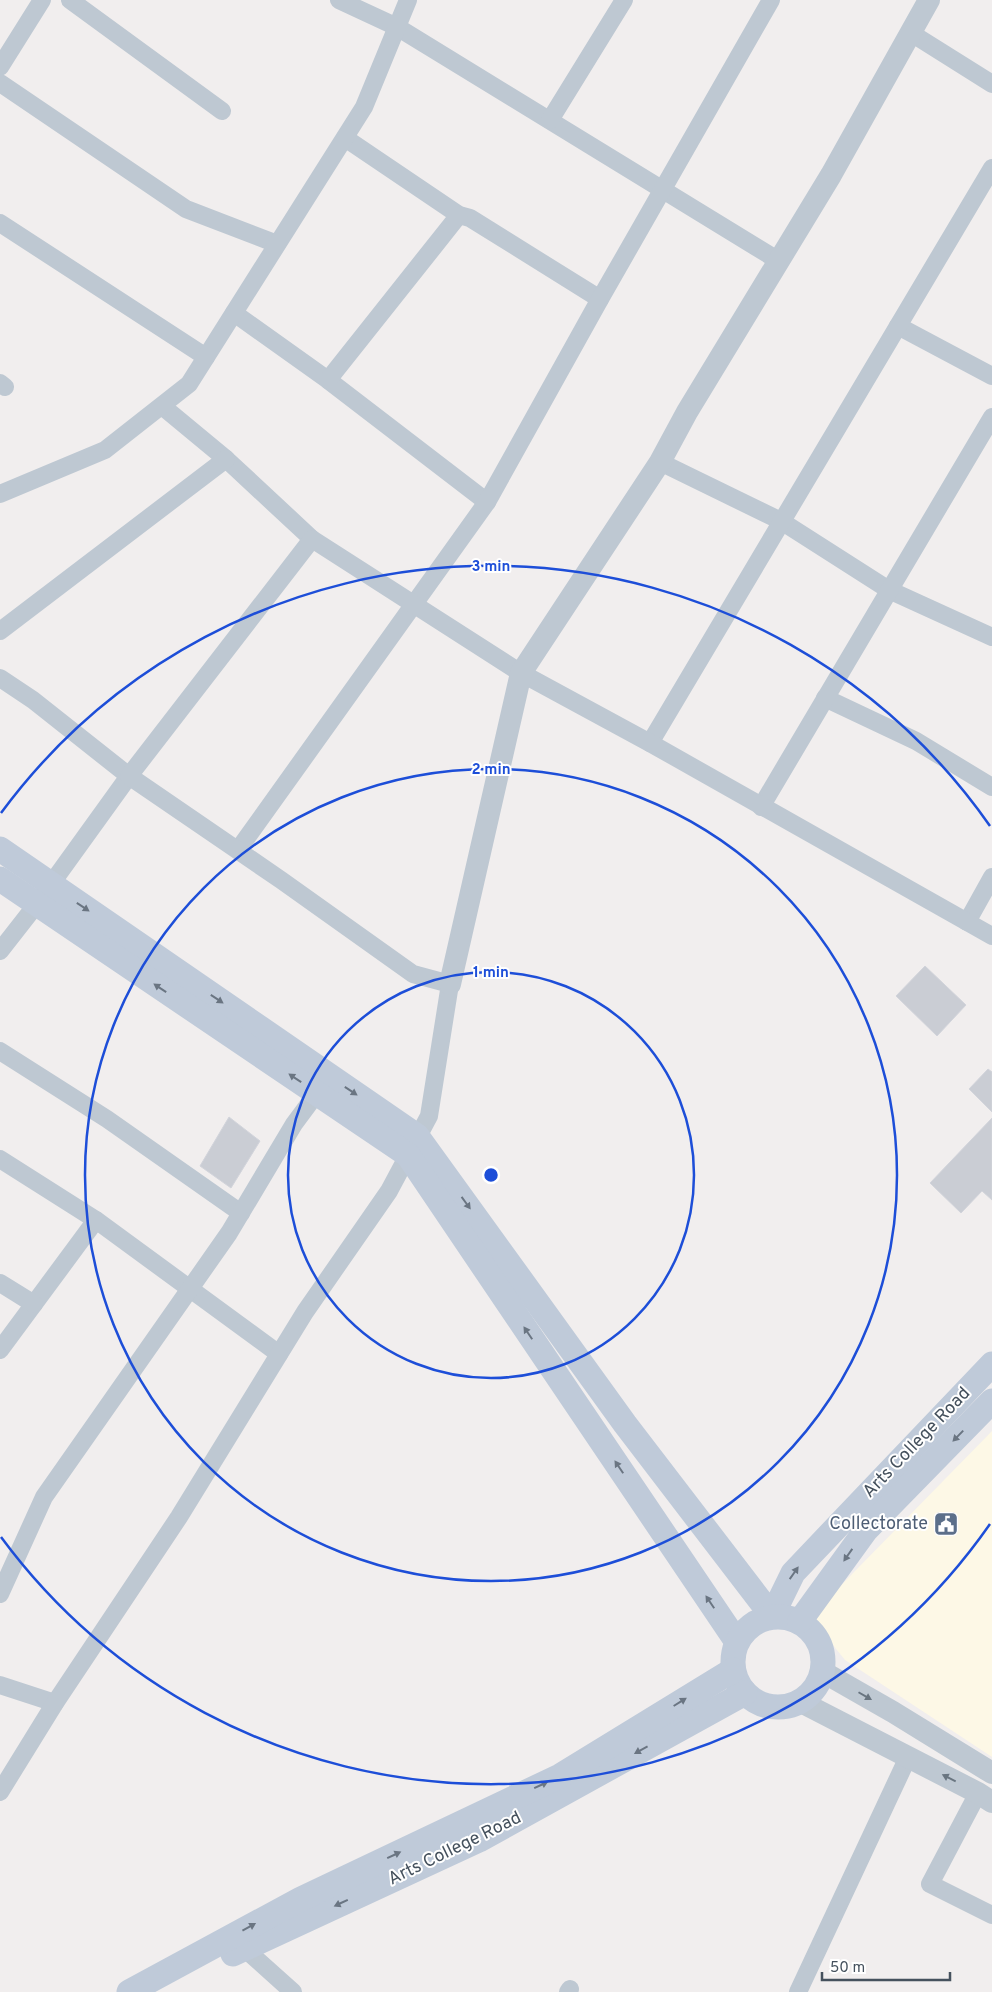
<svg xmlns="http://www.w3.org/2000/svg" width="992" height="1992" font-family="Overpass,sans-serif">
	<rect width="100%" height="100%" fill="#f1eeee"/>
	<polygon fill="#fdf8e6" points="992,1431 992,1757 845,1660 810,1617"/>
	<g fill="#cacdd4" stroke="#d2d4db">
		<polygon points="925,966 966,1005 937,1036 896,996"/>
		<polygon points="988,1069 992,1072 992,1112 969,1089"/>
		<polygon points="229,1117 260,1141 231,1188 200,1166"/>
		<polygon points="992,1118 992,1200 982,1191 961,1213 930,1183"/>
	</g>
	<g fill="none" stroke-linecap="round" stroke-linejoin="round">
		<g stroke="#bec8d2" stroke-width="18">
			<polyline points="70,0 222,111"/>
			<polyline points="339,0 397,27 779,261 779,262"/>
			<polyline points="911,33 992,84"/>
			<polyline points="0,67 42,0"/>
			<polyline points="0,83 186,209 277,244"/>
			<polyline points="550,120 624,0"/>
			<polyline points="345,138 459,215 470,218 600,299"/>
			<polyline points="0,223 206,357"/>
			<polyline points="234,313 328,380 487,502"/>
			<polyline points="898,326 992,376"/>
			<polyline points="328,380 459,215"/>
			<polyline points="0,383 5,387"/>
			<polyline points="162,406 226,459 312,539"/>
			<polyline points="660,462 781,521 889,590 992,637"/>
			<polyline points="0,494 105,450 189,384 364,107 408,0"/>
			<polyline points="0,631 226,459"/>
			<polyline points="0,678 33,700 129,776 36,905 0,951"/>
			<polyline points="825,698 916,741 992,787"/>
			<polyline points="650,743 992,168"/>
			<polyline points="761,807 992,417"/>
			<polyline points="238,850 487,502 600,299 771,0"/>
			<polyline points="967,922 992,877"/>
			<polyline points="0,1051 107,1119 241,1213"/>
			<polyline points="0,1159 96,1220 0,1350"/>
			<polyline points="96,1220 279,1354"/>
			<polyline points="0,1283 34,1304"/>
			<polyline points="0,1594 44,1497 229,1233 294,1124 317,1093"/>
			<polyline points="0,1685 55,1703"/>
			<polyline points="0,1792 55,1703 179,1517 305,1312 389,1191 429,1116 450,984 413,974 281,880 129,776 312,539 521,673 650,743 992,936"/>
			<polyline points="978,1793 930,1884 992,1915"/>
			<polyline points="244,1948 293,1992"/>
			<polyline points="568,1992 570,1989"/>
			<polyline points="798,1992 908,1757"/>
		</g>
		<g stroke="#bec8d2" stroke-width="22">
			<polyline points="450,984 521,673 660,462 687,412 831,175 929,0"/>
			<polyline points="823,1672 893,1712 992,1773"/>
			<polyline points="801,1702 978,1793 992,1802"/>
		</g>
		<g stroke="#bfcad9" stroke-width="25">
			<polyline points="0,849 417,1136 625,1424 772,1616 793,1573 992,1364"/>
			<polyline points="0,879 408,1155 737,1642"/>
			<circle cx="778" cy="1662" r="45"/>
			<polyline points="800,1621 866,1530 992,1401"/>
			<polyline points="233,1954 479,1840 745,1693"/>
			<polyline points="129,1992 301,1899 560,1776 733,1670"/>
		</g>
	</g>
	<defs><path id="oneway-solid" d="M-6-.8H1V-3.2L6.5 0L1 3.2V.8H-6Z" transform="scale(1.25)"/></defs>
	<g fill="#6a7582">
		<use href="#oneway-solid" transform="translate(83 907) rotate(34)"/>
		<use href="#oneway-solid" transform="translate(160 988) rotate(-146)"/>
		<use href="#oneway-solid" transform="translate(217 999) rotate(34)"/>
		<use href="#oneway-solid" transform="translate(295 1078) rotate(-146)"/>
		<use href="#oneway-solid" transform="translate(351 1091) rotate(34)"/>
		<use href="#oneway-solid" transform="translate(466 1203) rotate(54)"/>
		<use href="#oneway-solid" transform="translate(528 1333) rotate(-124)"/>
		<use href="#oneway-solid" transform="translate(958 1436) rotate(134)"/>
		<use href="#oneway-solid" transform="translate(619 1467) rotate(-124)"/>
		<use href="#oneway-solid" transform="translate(848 1555) rotate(125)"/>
		<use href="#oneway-solid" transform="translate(794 1573) rotate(-55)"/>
		<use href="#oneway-solid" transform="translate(710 1602) rotate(-124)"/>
		<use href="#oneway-solid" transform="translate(680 1702) rotate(-32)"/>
		<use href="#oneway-solid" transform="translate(641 1750) rotate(151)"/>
		<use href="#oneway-solid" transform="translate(541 1785) rotate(-25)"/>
		<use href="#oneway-solid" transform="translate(394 1855) rotate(-25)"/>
		<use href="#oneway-solid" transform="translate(341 1903) rotate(155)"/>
		<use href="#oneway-solid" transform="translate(249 1927) rotate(-29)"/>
	</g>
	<g fill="#697580">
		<use href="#oneway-solid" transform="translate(865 1696) rotate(30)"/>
		<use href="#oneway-solid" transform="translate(949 1778) rotate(-153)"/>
	</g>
	<g fill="none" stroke="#1d4ed8" stroke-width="2.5">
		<circle cx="491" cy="1175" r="203"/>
		<circle cx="491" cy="1175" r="406"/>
		<path d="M990 1524A609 609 0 0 1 1 1537M1 813A609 609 0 0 1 990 826"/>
	</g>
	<defs>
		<symbol id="civic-square" viewBox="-11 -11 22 22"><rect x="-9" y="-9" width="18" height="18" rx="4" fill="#5c6f8a" stroke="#fff"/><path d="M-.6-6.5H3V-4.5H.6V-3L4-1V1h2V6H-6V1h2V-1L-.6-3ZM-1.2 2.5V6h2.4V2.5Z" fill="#fff"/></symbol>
	</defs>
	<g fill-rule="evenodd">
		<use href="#civic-square" x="932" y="1510" width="28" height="28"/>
	</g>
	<g text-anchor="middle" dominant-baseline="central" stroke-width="4" stroke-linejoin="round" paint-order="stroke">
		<g font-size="18" fill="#45515d" stroke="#fff">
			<text transform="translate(917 1443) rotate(-46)">Arts College Road</text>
			<text transform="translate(455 1849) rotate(-26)">Arts College Road</text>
		</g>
		<g font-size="18" fill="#4e5e75" stroke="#fff" text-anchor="end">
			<text x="928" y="1524">Collectorate</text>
		</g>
	</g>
	<circle cx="491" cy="1175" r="8" fill="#1d4ed8" stroke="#fff" stroke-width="2.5"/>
	<g font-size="15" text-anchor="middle" font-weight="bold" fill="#1d4ed8" stroke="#fff" stroke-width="4" stroke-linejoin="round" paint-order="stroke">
		<text x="491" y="571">3 min</text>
		<text x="491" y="774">2 min</text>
		<text x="491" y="977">1 min</text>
	</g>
	<path d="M822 1972v8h128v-8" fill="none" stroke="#45515d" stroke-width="2.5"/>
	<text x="830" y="1972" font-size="15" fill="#45515d" stroke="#ffffff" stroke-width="4" paint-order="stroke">50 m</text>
</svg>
